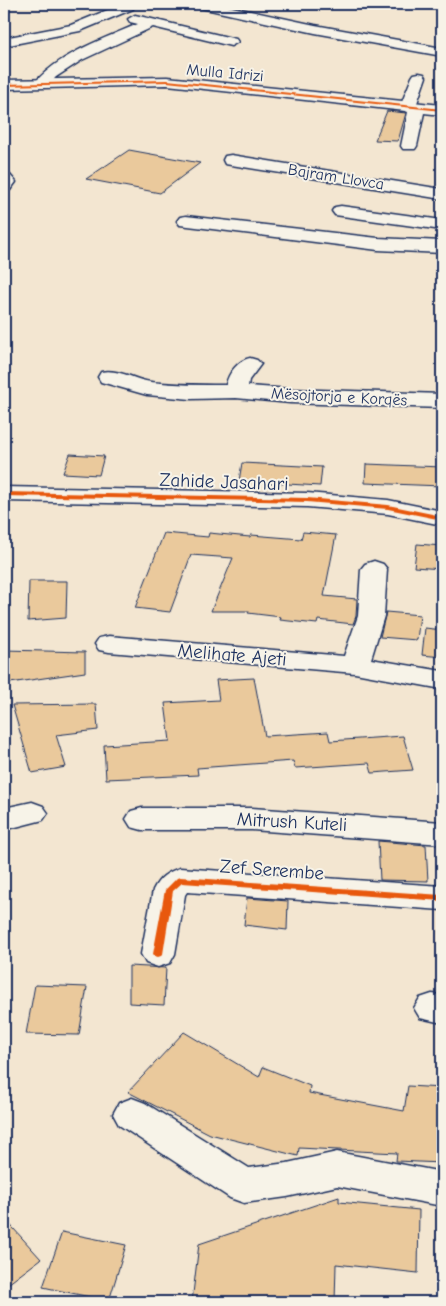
<svg xmlns="http://www.w3.org/2000/svg" width="446" height="1306" font-family="'Comic Neue',sans-serif">
	<rect width="100%" height="100%" fill="#f3e6d1"/>
	<filter id="ink" filterUnits="userSpaceOnUse"><feTurbulence type="fractalNoise" baseFrequency=".02" numOctaves="2"/><feDisplacementMap in="SourceGraphic" scale="10" xChannelSelector="R" yChannelSelector="G"/><feConvolveMatrix kernelMatrix="1 2 1 2 8 2 1 2 1" color-interpolation-filters="sRGB"/></filter>
	<g filter="url(#ink)">
		<g fill="#eac99c" stroke="#1b2f5e">
			<polygon points="387,111 406,113 398,141 375,140"/>
			<polygon points="129,150 200,163 160,193 86,179"/>
			<polygon points="70,454 104,456 99,475 63,473"/>
			<polygon points="242,463 322,467 320,486 239,481"/>
			<polygon points="366,464 442,467 442,486 365,483"/>
			<polygon points="303,532 336,535 324,596 357,599 356,616 353,624 318,620 317,624 280,620 281,617 248,613 249,611 211,611 233,558 191,555 170,612 135,608 164,533 208,537 209,533 250,537 251,535 301,539"/>
			<polygon points="417,544 442,546 442,569 414,567"/>
			<polygon points="29,581 67,581 66,618 28,621"/>
			<polygon points="386,612 420,615 417,640 380,637"/>
			<polygon points="425,628 442,630 442,657 422,655"/>
			<polygon points="4,650 85,652 85,672 10,683 4,662"/>
			<polygon points="254,678 265,736 328,732 330,741 403,736 413,770 372,773 369,763 295,768 293,761 197,768 198,775 106,779 104,745 170,741 165,703 219,700 216,680"/>
			<polygon points="96,704 98,730 56,735 66,767 32,773 12,705"/>
			<polygon points="378,841 426,845 428,881 380,880"/>
			<polygon points="247,898 288,901 287,930 244,925"/>
			<polygon points="129,966 166,968 164,1005 129,1003"/>
			<polygon points="35,985 87,987 79,1035 26,1034"/>
			<polygon points="184,1032 259,1077 263,1067 310,1086 309,1093 404,1111 408,1086 442,1088 442,1163 396,1161 397,1153 299,1148 298,1156 210,1134 128,1092"/>
			<polygon points="339,1197 339,1202 419,1210 418,1273 336,1264 335,1302 192,1302 199,1244"/>
			<polygon points="4,1218 41,1259 4,1287"/>
			<polygon points="62,1232 126,1245 109,1301 43,1287"/>
		</g>
		<g fill="none" stroke-linecap="round" stroke-linejoin="round">
			<defs>
				<g id="minor">
					<polygon points="122,4 133,4 135,6 133,9 80,31 4,46 4,38 71,25"/>
					<polygon points="194,4 218,4 315,25 442,48 442,56 315,33 201,8"/>
					<path d="M135 15 236 39 238 42 231 46 153 27 82 60 56 77 47 86H37L35 83 37 80C64 52 103 39 138 24L130 22 128 19Z"/>
					<polygon points="419,73 424,74 426,77 417,103 422,105 425,108 417,146 415,149 403,149 401,146 408,112 403,110 400,107 412,77 414,74"/>
					<polygon points="231,155 442,189 442,199 225,164 223,160 225,156"/>
					<polygon points="4,174 10,175 16,182 10,190 4,191"/>
					<polygon points="341,206 442,220 442,230 335,215 332,211 335,207"/>
					<polygon points="186,216 378,238 442,241 442,253 378,250 180,225 177,221 180,217"/>
					<path d="M250 358 257 360 261 364 249 380 248 386 290 389 442 394V408L290 403 236 398 191 399 147 395 101 382 98 377 101 372C118 368 135 380 151 382 176 385 201 385 226 385 228 373 239 360 250 358Z"/>
					<polygon points="4,487 307,493 388,500 442,511 442,525 388,514 307,507 4,501"/>
					<polygon points="374,561 383,564 387,569 384,616 371,659 442,671 442,689 355,673 109,652 99,650 95,644 99,638 109,636 344,656 358,616 361,569 365,564"/>
					<polygon points="32,802 43,806 48,813 43,820 4,830 4,808"/>
					<polygon points="142,808 252,808 442,822 442,844 252,830 142,830 131,827 126,819 131,811"/>
					<path d="M180 868 442 886V910L187 892 185 895 175 954 170 963 158 967 146 963 141 954 153 890C159 878 167 872 180 868Z"/>
					<polygon points="432,994 442,995 442,1023 420,1018 414,1008 420,998"/>
					<polygon points="132,1098 145,1103 249,1168 287,1163 337,1152 442,1172 442,1206 337,1186 287,1197 244,1203 230,1198 119,1125 113,1114 119,1103"/>
				</g>
				<polygon id="tertiary" points="167,77 442,105 442,115 167,85 4,89 4,80"/>
			</defs>
			<use href="#minor" stroke="#1b2f5e" stroke-width="3"/>
			<use href="#tertiary" stroke="#1b2f5e" stroke-width="3"/>
			<use href="#minor" fill="#f7f3e8" fill-rule="evenodd"/>
			<use href="#tertiary" fill="#f7f3e8" fill-rule="evenodd"/>
			<defs>
				<g id="cycleway">
					<polygon points="167,80 442,109 442,111 167,82 4,86 4,84"/>
					<polygon points="4,492 307,498 388,505 442,516 442,520 388,509 307,502 4,496"/>
					<polygon points="180,877 442,895 442,901 182,883 173,891 163,954 161,956 158,957 155,956 153,954 165,890 177,878"/>
				</g>
			</defs>
			<use href="#cycleway" stroke="#f7f3e8" stroke-width="3"/>
			<use href="#cycleway" fill="#e8590c" fill-rule="evenodd"/>
		</g>
	</g>
	<g text-anchor="middle" dominant-baseline="central" stroke-width="4" stroke-linejoin="round" paint-order="stroke">
		<g font-size="16" fill="#1b2f5e" stroke="#f7f3e8">
			<text transform="translate(225 73) rotate(5)">Mulla Idrizi</text>
			<text transform="translate(336 177) rotate(9)">Bajram Llovca</text>
			<text transform="translate(339 397) rotate(3)">Mësojtorja e Korqës</text>
		</g>
		<g font-size="19" fill="#1b2f5e" stroke="#f7f3e8">
			<text transform="translate(224 482) rotate(2)">Zahide Jasahari</text>
			<text transform="translate(232 655) rotate(5)">Melihate Ajeti</text>
			<text transform="translate(292 822) rotate(3)">Mitrush Kuteli</text>
			<text transform="translate(272 870) rotate(4)">Zef Serembe</text>
		</g>
	</g>
	<rect width="446" height="1306" fill="none" stroke="#f7f3e8" stroke-width="20"/>
	<rect x="10" y="10" width="426" height="1286" fill="none" stroke="#1b2f5e" stroke-width="2" filter="url(#ink)"/>
</svg>
